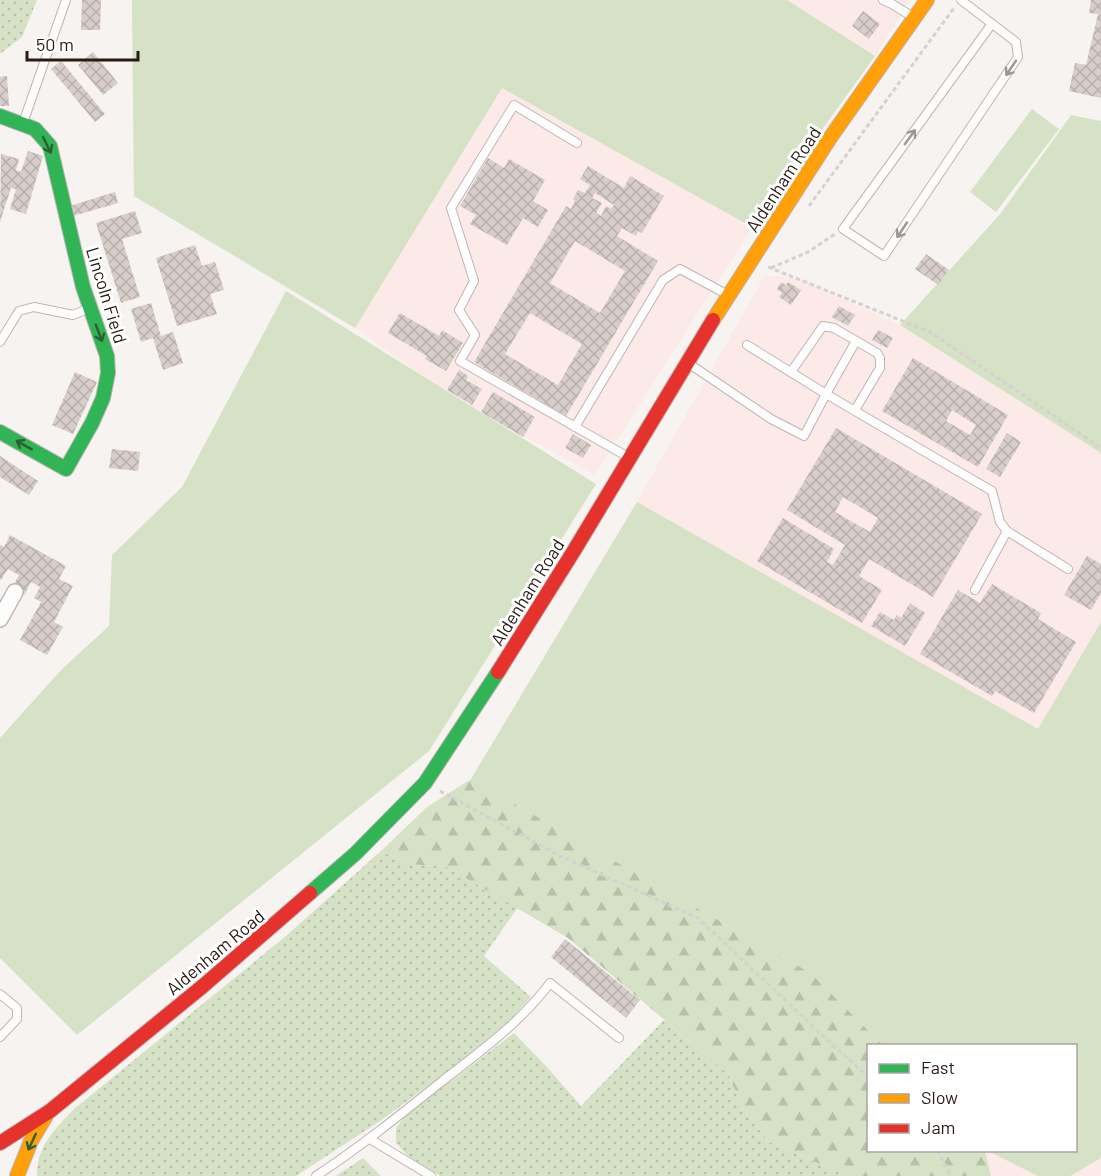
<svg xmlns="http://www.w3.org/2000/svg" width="1101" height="1176" font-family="Barlow,sans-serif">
	<defs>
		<pattern id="grass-dots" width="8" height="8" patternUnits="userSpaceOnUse" patternTransform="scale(1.5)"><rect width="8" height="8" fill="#d5e2c5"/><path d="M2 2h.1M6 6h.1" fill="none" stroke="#b7c1a8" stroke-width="1.8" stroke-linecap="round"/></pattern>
		<pattern id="forest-firs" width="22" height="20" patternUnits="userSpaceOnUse" patternTransform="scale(1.5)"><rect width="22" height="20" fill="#d5e2c5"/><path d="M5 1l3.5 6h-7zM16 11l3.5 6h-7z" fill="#b7c1a8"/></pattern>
		<pattern id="building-cross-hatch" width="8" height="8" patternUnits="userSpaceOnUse" patternTransform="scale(1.5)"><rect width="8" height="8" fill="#d7ceca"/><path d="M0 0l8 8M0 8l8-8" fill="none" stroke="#b9b0ad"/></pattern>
	</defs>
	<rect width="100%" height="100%" fill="#f7f3f1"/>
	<g fill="#fbeae7">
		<polygon points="132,0 911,0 875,56 752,227 595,475 443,391 355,328 134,196"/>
		<polygon points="765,275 799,279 900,325 1101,453 1101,1176 991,1176 985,1151 1076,1150 1076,1046 883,1045 811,973 471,779 637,502"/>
	</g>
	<g fill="url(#grass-dots)">
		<polygon points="0,0 37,0 22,37 0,54"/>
		<path d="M381 851 409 864 447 867 518 907 484 956 531 997 506 1024 455 1066 380 1121 296 1176H37C36 1147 55 1129 74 1109L286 936Z"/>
		<polygon points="664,1020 728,1074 744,1110 768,1141 847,1176 440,1176 408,1156 396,1143 396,1128 406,1115 514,1033 546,1066 581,1106"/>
		<polygon points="363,1158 381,1176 336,1176"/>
	</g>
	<polygon fill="url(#forest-firs)" points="471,779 811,973 883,1045 868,1046 868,1150 985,1151 991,1176 847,1176 768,1141 744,1110 728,1074 568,938 447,867 409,864 381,851 427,807"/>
	<g fill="#d5e2c5">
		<polygon points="132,0 787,0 875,56 752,227 502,88 355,328 134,196"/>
		<polygon points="1032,109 1059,129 996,212 970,192"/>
		<polygon points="1071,115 1101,121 1101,453 900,325 1001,213"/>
		<polygon points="286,291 596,484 429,751 77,1035 0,958 0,738 62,669 109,626 112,555 182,487"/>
		<polygon points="637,502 1038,729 1101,622 1101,1158 1070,1176 1038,1176 988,1151 1076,1150 1076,1046 883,1045 811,973 471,779"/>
	</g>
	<g fill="url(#building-cross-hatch)" fill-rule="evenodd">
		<polygon points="82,0 101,0 100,30 81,30"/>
		<polygon points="1091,0 1101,0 1101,98 1069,91 1075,63 1086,65 1098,14 1089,13"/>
		<polygon points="863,11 880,24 869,39 852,26"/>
		<polygon points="93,52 118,83 103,95 78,65"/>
		<polygon points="61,61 105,114 95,122 51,69"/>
		<polygon points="7,76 9,106 0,106 0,77"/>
		<polygon points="28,151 43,156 26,214 10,209 16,189 11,188 0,222 1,154 19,159 16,170 21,172"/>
		<polygon points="488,158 504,168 509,159 545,180 533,201 548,210 538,227 523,218 507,245 470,224 476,215 460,206"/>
		<path d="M588 166 624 188 630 176 664 196 642 233 638 231 636 236 622 228 617 236 658 261 566 416 474 362 566 206 571 209 575 201 573 199 578 190 585 193 590 185 580 179ZM595 193 614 205 611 209 606 206 601 216 596 213 602 203 592 198ZM575 241 625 271 600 313 550 283ZM530 313 582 344 558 385 505 354Z"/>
		<polygon points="115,192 118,203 73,216 70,206"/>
		<polygon points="135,211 142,233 122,239 140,297 121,303 96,223"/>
		<polygon points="195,245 202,266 215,262 224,290 210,294 217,314 177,326 156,258"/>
		<polygon points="926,254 949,270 938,285 915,269"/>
		<polygon points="781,282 786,285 788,282 801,290 791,305 779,297 782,293 777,289"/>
		<polygon points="151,303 161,336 173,332 183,363 163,370 153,338 141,342 131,309"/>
		<polygon points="839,306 855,315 848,326 832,317"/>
		<polygon points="400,313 439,336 442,330 463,343 446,371 425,359 427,356 388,333"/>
		<polygon points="878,330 893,338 887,348 872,340"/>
		<path d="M913 358 1008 415 978 467 882 411ZM952 410 976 425 970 435 946 421Z"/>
		<polygon points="459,370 468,376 466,380 482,389 472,405 447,390"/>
		<polygon points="75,372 97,382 73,434 52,425"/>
		<polygon points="493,392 535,417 523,437 481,412"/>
		<path d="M836 428 982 514 933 597 869 559 859 576 882 590 862 623 757 561 783 518 834 549 827 562 833 565 845 545 787 510ZM843 497 878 518 870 532 835 512Z"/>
		<polygon points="1007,433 1021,442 1000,477 986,469"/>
		<polygon points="573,434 591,445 583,458 565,448"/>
		<polygon points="112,449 140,452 138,471 109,468"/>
		<polygon points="0,456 38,481 29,495 0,477"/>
		<polygon points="10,535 66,566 59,579 73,586 54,622 63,627 47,655 20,640 41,602 34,598 40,587 31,582 24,595 12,588 19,575 8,569 1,580 0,579 0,545 4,547"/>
		<polygon points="1087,556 1101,564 1101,593 1091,610 1064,595"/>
		<polygon points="992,584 1041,613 1038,619 1076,642 1034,713 995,691 992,696 920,654 958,590 980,603"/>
		<polygon points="910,603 925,613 905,646 871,626 880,612 894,620 897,615 901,618"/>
		<polygon points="565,939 640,1000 626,1018 551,957"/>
	</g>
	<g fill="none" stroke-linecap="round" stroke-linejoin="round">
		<defs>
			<g id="lane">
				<polyline points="883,0 892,4 913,17"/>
				<polyline points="961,0 1016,42 1018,57 884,256 843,229 991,25"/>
				<polyline points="23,123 66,0"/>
				<polyline points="577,143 514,105 451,208 474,281 459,310 475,335 460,361 628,457"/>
				<polyline points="0,342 19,311 34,307 73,315 87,309"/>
				<polyline points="747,345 826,394 856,341"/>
				<polyline points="688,363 771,419 804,436 826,394 992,491 1000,522 1007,531 1068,569"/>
				<polyline points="791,372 823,326 834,328 877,353 880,358 880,368 855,410"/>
				<polyline points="575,427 663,280 680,269 728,295"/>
				<polyline points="975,590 1007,531"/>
				<polyline points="0,994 17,1008 17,1019 0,1037"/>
				<polyline points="370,1139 431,1176"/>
				<path d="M316 1176C360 1147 400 1115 441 1082 481 1051 520 1023 550 983L619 1038"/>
			</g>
			<polyline id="street" points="0,619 15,592"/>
			<g id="fast">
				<polyline points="0,116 35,129 50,146 83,287 107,356 108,373 103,398 92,423 66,469 0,432"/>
				<polyline points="310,893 355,854 425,783 498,672"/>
			</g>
			<g id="slow">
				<polyline points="713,320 830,138 927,0"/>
				<polyline points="17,1176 31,1141 46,1116"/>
			</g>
			<g id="jam">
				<polyline points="498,672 575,549 713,320"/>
				<polyline points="0,1143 50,1111 203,986 310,893"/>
			</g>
		</defs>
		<use href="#lane" stroke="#beb6b2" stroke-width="10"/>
		<use href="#street" stroke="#beb6b2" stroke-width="18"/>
		<use href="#fast" stroke="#beb6b2" stroke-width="16"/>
		<use href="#slow" stroke="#beb6b2" stroke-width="16"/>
		<use href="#jam" stroke="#beb6b2" stroke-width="16"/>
		<g stroke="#d4d2d1" stroke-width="3" stroke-dasharray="4.5 3" stroke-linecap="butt">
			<polyline points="809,206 954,8"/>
			<polyline points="768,267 930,332 1101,448"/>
			<polyline points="771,268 808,252 835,234"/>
			<polyline points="440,791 560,856 698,918 837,1049 868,1076"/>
			<polyline points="937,1150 951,1176"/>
		</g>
		<use href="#lane" stroke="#fefdfd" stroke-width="8"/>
		<use href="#street" stroke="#fefdfd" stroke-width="15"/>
		<use href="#fast" stroke="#30b455" stroke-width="14"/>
		<use href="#slow" stroke="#ff9f0a" stroke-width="14"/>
		<use href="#jam" stroke="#e5322d" stroke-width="14"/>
	</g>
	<defs><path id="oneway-shaft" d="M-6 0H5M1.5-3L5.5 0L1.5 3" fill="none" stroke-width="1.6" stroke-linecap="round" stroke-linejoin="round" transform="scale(1.5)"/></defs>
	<g stroke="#9e9794">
		<use href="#oneway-shaft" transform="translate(1011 68) rotate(124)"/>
		<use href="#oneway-shaft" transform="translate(910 137) rotate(-54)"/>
		<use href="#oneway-shaft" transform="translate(902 230) rotate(124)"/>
	</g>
	<g stroke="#2c6031">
		<use href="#oneway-shaft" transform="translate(47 145) rotate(64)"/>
		<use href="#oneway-shaft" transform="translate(99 333) rotate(69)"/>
		<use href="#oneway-shaft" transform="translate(24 445) rotate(-151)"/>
		<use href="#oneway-shaft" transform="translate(32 1142) rotate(115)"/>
	</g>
	<g text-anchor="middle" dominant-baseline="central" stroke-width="6" stroke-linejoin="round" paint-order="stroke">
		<g font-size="18" fill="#291b14" stroke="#fff">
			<text transform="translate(783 179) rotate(-57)">Aldenham Road</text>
			<text transform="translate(107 295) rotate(73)">Lincoln Field</text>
			<text transform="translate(527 592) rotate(-58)">Aldenham Road</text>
			<text transform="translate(215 952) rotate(-40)">Aldenham Road</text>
		</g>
	</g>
	<rect x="867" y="1044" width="210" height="108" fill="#ffffff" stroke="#a9a4a1" stroke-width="1.5"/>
	<rect x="879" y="1064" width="30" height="9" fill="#30b455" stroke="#a9a4a1" stroke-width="1.5"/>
	<text x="921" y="1074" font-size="18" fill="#291b14">Fast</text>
	<rect x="879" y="1094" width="30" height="9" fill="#ff9f0a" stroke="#a9a4a1" stroke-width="1.5"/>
	<text x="921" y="1104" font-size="18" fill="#291b14">Slow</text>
	<rect x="879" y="1124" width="30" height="9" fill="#e5322d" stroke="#a9a4a1" stroke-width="1.5"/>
	<text x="921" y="1134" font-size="18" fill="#291b14">Jam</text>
	<path d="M27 51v9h111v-9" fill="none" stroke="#291b14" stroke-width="3"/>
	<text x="36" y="51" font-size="18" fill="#291b14" stroke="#ffffff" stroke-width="4.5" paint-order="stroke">50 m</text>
</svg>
